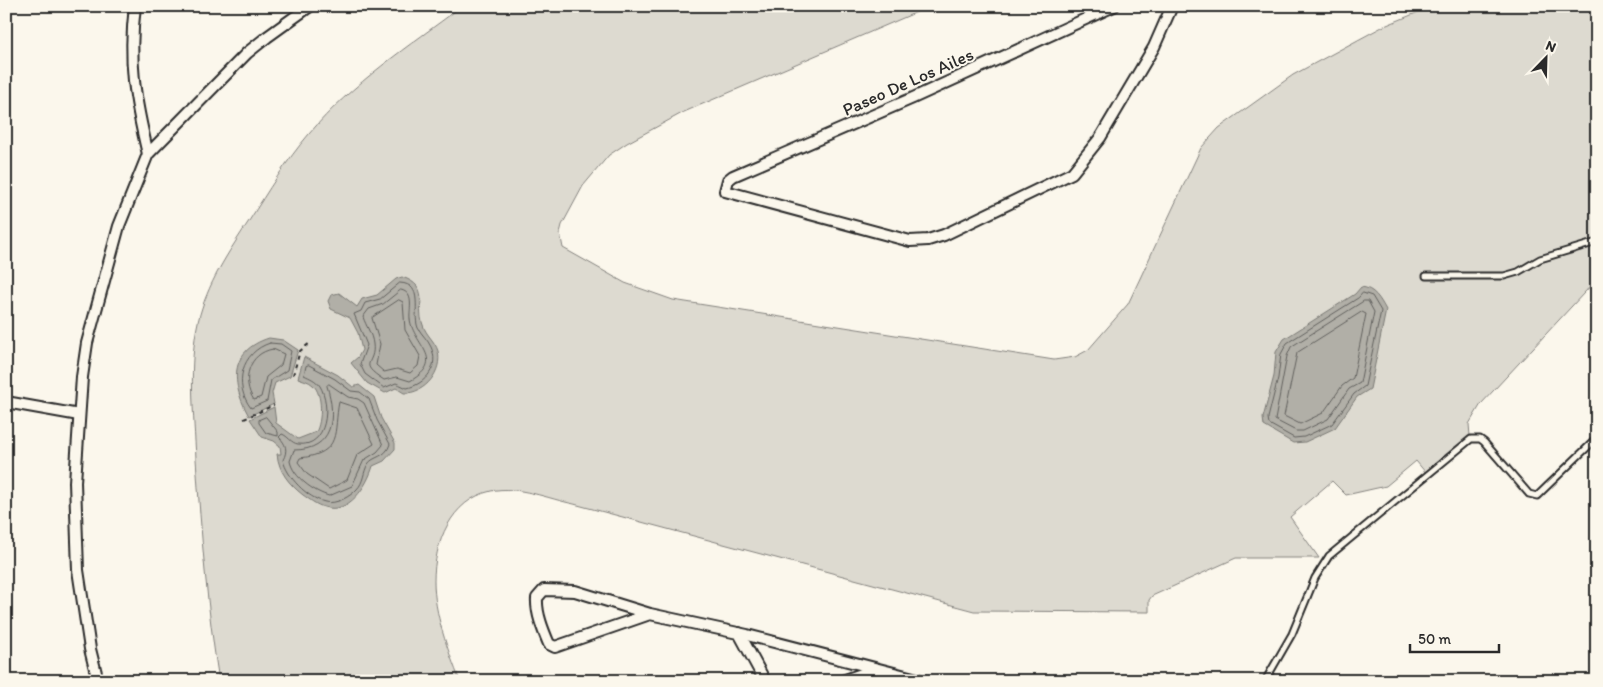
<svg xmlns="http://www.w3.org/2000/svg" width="1603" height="687" font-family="Itim,sans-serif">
	<rect width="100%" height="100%" fill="#fbf7ec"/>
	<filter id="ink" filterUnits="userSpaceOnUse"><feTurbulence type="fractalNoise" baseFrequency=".02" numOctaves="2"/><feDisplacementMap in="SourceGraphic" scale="10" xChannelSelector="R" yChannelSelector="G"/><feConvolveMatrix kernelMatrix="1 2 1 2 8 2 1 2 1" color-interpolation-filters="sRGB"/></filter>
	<g filter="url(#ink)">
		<path fill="#dddad0" stroke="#84827e" d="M462 6H931L684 112 627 143 609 155 583 186 562 225 560 233 563 248 625 283 673 300 1054 360 1075 357 1088 350 1128 304 1201 148 1219 128 1293 75 1382 27 1426 9 1436 6H1597V279L1481 404 1469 424 1470 436 1426 473 1416 461 1386 486 1346 495 1332 481 1290 517 1319 558H1236L1152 596 1149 600V612L974 611 574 504C549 499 517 485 491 491 451 500 434 543 434 581 434 613 448 651 460 681H219C207 607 201 533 196 459 194 415 188 365 198 322 207 284 228 253 249 221 268 191 286 161 309 134 352 83 409 46 462 6Z"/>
		<g fill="#b1afa7" stroke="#7b7a75">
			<path d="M402 277C432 287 415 305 423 325 426 335 435 341 438 351 443 371 425 394 404 393L396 388 385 393 367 383 351 363 358 357 362 350 358 333 350 318 331 309 328 301 331 295 339 293 357 307 362 299 377 295 396 279Z"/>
			<path d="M1361 287C1374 288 1380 299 1386 310L1370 389 1357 397 1335 428 1305 442 1293 443 1264 426 1263 418 1274 376 1276 352 1284 339 1355 294Z"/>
			<path d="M269 338 283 340 298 350 290 376 275 383 272 393 274 404 249 416C231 384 228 351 269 338Z"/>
			<path d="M304 357 338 375 353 387 359 385 374 397 381 418 395 443V449L384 461 373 466C367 486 349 515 324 507 316 505 309 499 303 495 289 484 279 472 277 454H281L280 446 274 441 262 437 250 419 274 407 276 423 298 439 316 432C322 421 323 394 313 385 309 381 303 380 298 378Z"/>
		</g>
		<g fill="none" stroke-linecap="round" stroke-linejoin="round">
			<g stroke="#61605d" stroke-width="1">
				<path d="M400 283C425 284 412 313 418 328 422 335 428 340 431 347 440 366 426 384 407 388L396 383 384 388 365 374 360 364 367 345 354 314 361 311 365 303 380 299Z"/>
				<path d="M401 290C415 293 409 309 410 319 413 345 448 360 410 381L397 377 384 380C356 362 376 365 373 344 372 334 366 326 363 317L369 309 383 304Z"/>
				<polygon points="1363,293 1372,296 1381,311 1365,386 1354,394 1332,424 1304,437 1294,438 1269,424 1268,418 1278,378 1281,354 1287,343 1358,298"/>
				<polygon points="399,300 403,302 405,330 420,356 418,366 410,373 397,369 384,372 376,365 380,344 372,318"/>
				<polygon points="1364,301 1368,301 1374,312 1360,383 1349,389 1328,419 1303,431 1296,431 1275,420 1287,356 1291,347"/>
				<polygon points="1362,312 1366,314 1353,378 1342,386 1323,413 1300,424 1284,416 1297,353"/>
				<path d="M270 343 281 344 291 351 287 370 271 380 267 401 251 408C233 385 241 352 270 343Z"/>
				<path d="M273 349 284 354 281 365 266 377 261 397 254 400C241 381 248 353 273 349Z"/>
				<path d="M309 365 335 379 351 391 360 392 369 399 377 420 390 444C386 458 373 456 368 464 363 472 364 482 357 489 351 496 336 505 325 502 307 498 287 477 283 460 288 450 286 444 279 437L282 434C288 436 291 443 298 444 328 448 331 404 320 386 316 380 310 378 304 375L306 366Z"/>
				<path d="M329 384 348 397 358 399 364 403 383 445 377 452 364 460 352 486 329 496C314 492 293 477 290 461L294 450C333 450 337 418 327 386Z"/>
				<path d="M339 402 357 408 374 444 357 455 347 480 329 489 307 474 298 462 300 458C343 453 333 432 339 402Z"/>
				<polygon points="266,417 278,432 278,436 266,433 259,423 259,420"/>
			</g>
			<defs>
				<g id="lane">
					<polyline points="1426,276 1504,276 1518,272 1540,259 1597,242"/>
					<polyline points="1265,681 1292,634 1315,578 1329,556 1471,439 1480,439 1484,442 1529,494 1537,496 1597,438"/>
				</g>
				<g id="street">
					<path d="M135 6C128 62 135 100 148 154"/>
					<polyline points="1114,6 913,98 733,176 728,180 725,191 910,241 928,240 944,235 1072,173 1100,138 1154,47 1172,6"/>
					<polyline points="6,402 79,415"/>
					<path d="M650 614 555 647 549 644C543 630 536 613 537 598L544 590 575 591 650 614 747 635 925 681"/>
					<polyline points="739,633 765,681"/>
					<polyline points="98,681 90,649 78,570 75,482 82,377 87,343 119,226 148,154 247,53 267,37 310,6"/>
					<polyline points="842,681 876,669"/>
				</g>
			</defs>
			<use href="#lane" stroke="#2b2b2b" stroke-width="9"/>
			<use href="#street" stroke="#2b2b2b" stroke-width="14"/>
			<g stroke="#2b2b2b" stroke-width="2" stroke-dasharray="4 4" stroke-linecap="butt">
				<polyline points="293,375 300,351 310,343"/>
				<polyline points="244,419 274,405"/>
			</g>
			<use href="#lane" stroke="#fbf7ec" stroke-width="5"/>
			<use href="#street" stroke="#fbf7ec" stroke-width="10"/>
		</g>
	</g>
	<g text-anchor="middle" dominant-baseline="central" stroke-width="4" stroke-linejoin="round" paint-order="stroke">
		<g font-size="18" fill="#2b2b2b" stroke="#fbf7ec">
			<text transform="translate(908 82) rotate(-24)">Paseo De Los Ailes</text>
		</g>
	</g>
	<rect width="1603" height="687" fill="none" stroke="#fbf7ec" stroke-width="25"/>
	<rect x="12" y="12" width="1578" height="662" fill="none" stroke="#2b2b2b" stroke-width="2" filter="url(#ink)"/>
	<g transform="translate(1546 58) rotate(23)" stroke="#fbf7ec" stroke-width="4" paint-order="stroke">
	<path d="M0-4L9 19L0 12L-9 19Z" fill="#2b2b2b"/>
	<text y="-8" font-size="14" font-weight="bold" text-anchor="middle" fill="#2b2b2b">N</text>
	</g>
	<path d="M1410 644v8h89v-8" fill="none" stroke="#2b2b2b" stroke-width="2.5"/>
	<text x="1418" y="644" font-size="15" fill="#2b2b2b" stroke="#fbf7ec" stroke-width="4" paint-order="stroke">50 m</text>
</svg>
